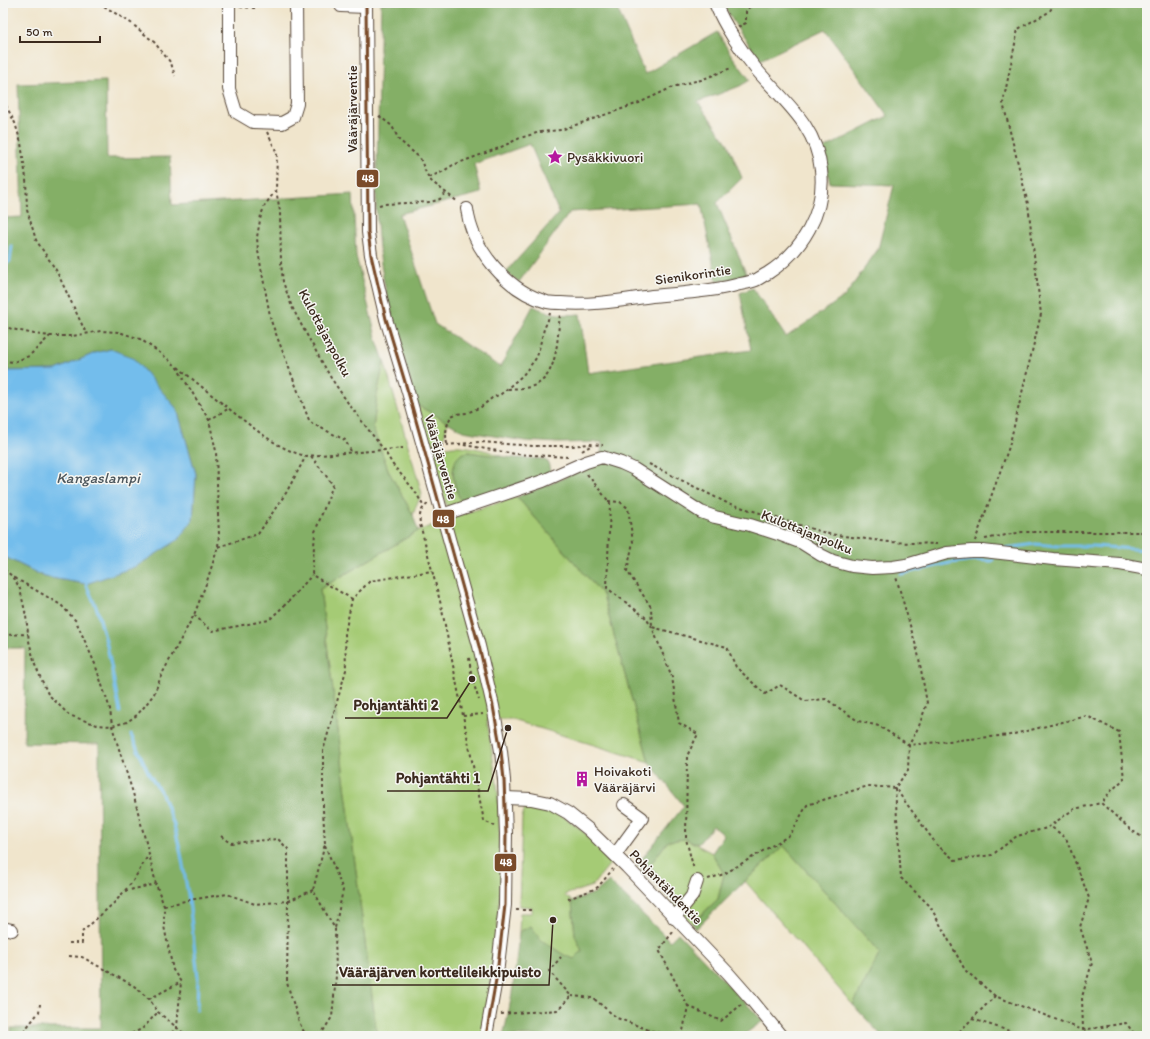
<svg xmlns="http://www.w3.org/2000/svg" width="1150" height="1039" font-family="Itim,sans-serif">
	<rect width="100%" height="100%" fill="#f6f6f2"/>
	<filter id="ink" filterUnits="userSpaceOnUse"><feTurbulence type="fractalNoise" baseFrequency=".025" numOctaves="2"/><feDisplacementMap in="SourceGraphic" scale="8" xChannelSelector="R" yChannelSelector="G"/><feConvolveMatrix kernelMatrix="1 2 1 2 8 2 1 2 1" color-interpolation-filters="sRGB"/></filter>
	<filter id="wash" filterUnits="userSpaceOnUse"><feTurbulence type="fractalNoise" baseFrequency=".012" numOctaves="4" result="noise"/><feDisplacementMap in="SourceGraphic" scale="16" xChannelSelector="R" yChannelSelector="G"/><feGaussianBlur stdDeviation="0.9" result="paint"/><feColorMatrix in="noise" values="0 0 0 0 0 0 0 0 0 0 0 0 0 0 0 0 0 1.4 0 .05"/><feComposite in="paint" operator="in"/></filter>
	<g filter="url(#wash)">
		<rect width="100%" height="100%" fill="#f0e5cc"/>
		<g fill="#a5cb75" stroke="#707a4a">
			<polygon points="384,361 422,494 416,506 413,515 389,472 373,429 377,395"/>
			<path d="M417 405 448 422 443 440 436 442 435 444V447L438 450C443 449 448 446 453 446 463 445 494 451 502 457L468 452C464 455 459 459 456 463 448 473 457 493 462 503L449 507 446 505Z"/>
			<polygon points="517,497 603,595 649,762 513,720 487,720 498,792 501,872 497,936 482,1036 377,1036 320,589 418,531 456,516"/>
			<path d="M526 804C559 804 591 838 613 860L592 886 564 895 572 901 575 935 582 951 574 959 564 955 541 940 531 926 519 932 520 913H532V907L519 906 522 818Z"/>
			<polygon points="686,839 712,853 724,874 718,899 692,924 656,883 660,879 650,865 668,841"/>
			<polygon points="784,846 880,953 853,1005 745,881"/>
		</g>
		<g fill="#84af66" stroke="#606c42">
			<path d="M381 3H615L645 74 717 32 732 56 750 80 740 86 698 102 728 144 742 178 717 203 747 276 717 282 701 204 570 212 519 282 506 272 559 213 530 144 474 164 481 193 399 214 435 324 500 367 533 306C550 314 562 316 580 314L588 373 751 350 740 293 753 288 786 337 845 296 878 249 894 185 830 183 823 149 888 116 825 29 760 60 736 26 723 4 725 3H1147V1036H882L853 1005 880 953 784 846 745 881 696 929 692 924 718 899 724 874 712 853 724 835 713 826 698 844 686 839 668 841 650 865 660 879 656 883 637 865 684 806 649 762 603 595 517 497 548 485 597 463 601 455 602 442 559 443 525 441 463 431 417 405C405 363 391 320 383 277 379 254 377 230 376 206Z"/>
			<polygon points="106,81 107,158 170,157 172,205 353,194 356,256 377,341 384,361 377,395 373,429 389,472 413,515 418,531 320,589 377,1036 11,1036 11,1028 101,1028 99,744 24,743 25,648 3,648 3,556 45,577 86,584 93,581 193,520 196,474 177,409 111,349 95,353 56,370 3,371 3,218 22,217 18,84"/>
			<path d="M468 452 514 458 542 459 548 462 550 471 549 474 462 503C454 490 445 455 468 452Z"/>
			<path d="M609 881 670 941 678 933 763 1021 742 1036H503C512 1002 516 967 519 932L531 926 541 940 564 955 574 959 582 951 575 935 572 901 595 893Z"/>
		</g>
		<polygon fill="#73bdec" stroke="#577485" points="111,349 133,358 177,409 196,474 193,520 178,540 137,566 86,584 45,577 3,556 3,371 56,370 95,353"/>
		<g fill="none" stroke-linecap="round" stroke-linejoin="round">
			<g stroke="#73bdec" stroke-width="3">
				<polyline points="3,266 10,261 12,246"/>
				<polyline points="1006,548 1036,544 1058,546 1093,546 1147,550"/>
				<polyline points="901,574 950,563 975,560 992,561 993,560"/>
				<polyline points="86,584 97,609 107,645 120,712"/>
				<polyline points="131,735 149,774 162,794 174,825 181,854 189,900 194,944 198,977 197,1010"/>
				<polyline points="182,1036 183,1034"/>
			</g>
		</g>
	</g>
	<g filter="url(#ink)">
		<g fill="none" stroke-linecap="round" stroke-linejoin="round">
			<defs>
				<g id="minor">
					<polyline points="229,3 229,89 236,112 253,122 282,123 293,117 297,104 296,3"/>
					<polyline points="366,3 368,232 371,255 386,319 408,392 479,646 493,706 501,751 504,780 506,834 505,905 497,974 486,1036"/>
					<polyline points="341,6 366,7"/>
					<path d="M467 209C472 249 507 291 547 302 551 303 556 303 561 303 591 306 622 300 652 296 681 293 711 292 740 284 745 283 751 282 756 280 760 278 764 275 768 273 802 251 826 212 821 170 816 124 784 102 756 69 741 51 724 25 715 3"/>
					<polyline points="442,515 543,481 586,462 602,457 621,463 634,469 701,512 715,517 750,525 778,534 802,543 821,555 833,561 852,566 872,568 893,567 906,565 947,553 971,551 983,551 1053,559 1120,564 1147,569"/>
					<polyline points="505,798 531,799 550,803 568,813 588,829 627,867 728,973 750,998 781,1036"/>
					<polyline points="615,855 642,818 624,805"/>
					<polyline points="674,918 692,896 697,881"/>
					<polyline points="3,928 12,930"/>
				</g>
			</defs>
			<use href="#minor" stroke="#564638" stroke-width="14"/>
			<g stroke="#564638" stroke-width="2" stroke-dasharray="3 3" stroke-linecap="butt">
				<polyline points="99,3 131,23 154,42 171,63 175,76"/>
				<polyline points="240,7 256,8"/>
				<polyline points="738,27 746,23 746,11 753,3"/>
				<polyline points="3,100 15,123 21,143 26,178 27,210 36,240 56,270 86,333"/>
				<polyline points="379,116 392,126 399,140 420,158 426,173 431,181 458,202"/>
				<polyline points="267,132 277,153 276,190 280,211 281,263 283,282 292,307 303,328 331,378 348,403 384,450 393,465 415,491 424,507"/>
				<polyline points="429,177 442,172 453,165 499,148 520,138 540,132 561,130 639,103 673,87 691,82 701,80 731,68"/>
				<polyline points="276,190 265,205 261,215 257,237 258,251 271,321 309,420 313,424 345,440 352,453"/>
				<polyline points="379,205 383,204 431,202 440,199 446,192"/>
				<polyline points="3,326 12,329 34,334 50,336 72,336 101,331 119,332 140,339 163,355 176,366 209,420 216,451 218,514 219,534 218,547 206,584 194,615 162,674 154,694 144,707 137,715 127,722 112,726 97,725 69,715 48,694 35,665 29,641 26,616 20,589 14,578 3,568"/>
				<polyline points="3,361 14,362 29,356 50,336"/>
				<path d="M178 367C198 384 218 400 238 416 259 432 280 450 306 456L384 450 403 448"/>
				<path d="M508 389C516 388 525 389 533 386 559 377 557 336 560 315"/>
				<polyline points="209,420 228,409"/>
				<path d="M447 444C445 432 446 427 451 416L456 414 467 413 481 407 492 398 501 394 523 375 537 357 544 329 548 320 550 313"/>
				<polyline points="458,444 480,442 533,446 572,446 588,444 603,445"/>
				<polyline points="434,446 458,444 515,454 568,457"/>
				<polyline points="582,451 592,445"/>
				<polyline points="311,456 333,485 315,532 312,575 352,599"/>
				<polyline points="649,464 727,503 829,534 889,542 937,544"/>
				<polyline points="587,474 610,503 607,588 645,617 652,627 672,677 679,723 698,734 687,756 686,839 694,870"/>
				<polyline points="608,501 620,502 628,508 633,542 627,571 651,607 652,627 727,647 736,667 765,694 780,685 805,701 826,699 858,721 879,726 909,745 919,726 927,703 918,653 896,577"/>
				<path d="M428 504C420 509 419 516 420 524L441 605 484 821 495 826"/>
				<polyline points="985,539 1022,532 1147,532"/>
				<polyline points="975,541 1009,447 1041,314 1028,204 1003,103 1018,29 1049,12 1055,3"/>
				<polyline points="218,547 258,534 286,493 306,456"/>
				<polyline points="15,578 61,605 76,621 95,664 110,709 112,726 118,746 133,793 149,854 156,884 164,906 164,926 173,970 181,982 177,1027 169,1036"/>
				<polyline points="194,615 212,631 269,620 288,602 312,575"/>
				<polyline points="3,635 28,634"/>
				<polyline points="469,658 472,679 479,700"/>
				<polyline points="463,716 483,714"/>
				<polyline points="221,836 230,843 278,839 288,849 288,901 313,890"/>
				<polyline points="325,845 343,890 335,928"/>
				<polyline points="708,879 724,874 790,835 807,805 868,786 895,788 937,845 955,860 992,855 1017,836 1047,828 1074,809 1101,803 1131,830 1147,840"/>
				<polyline points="125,891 156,884"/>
				<polyline points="568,899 592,890 598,887 613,869"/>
				<polyline points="164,906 189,900 227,894 255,904 288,901 287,983 299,1022 306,1036"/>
				<polyline points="516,910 532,910"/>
				<polyline points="673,932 659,950 688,1006 682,1036"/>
				<polyline points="69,943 82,943 82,932 116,901 133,881 149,854"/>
				<polyline points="69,956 82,957 134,986 149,999 158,1012 187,1036"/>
				<polyline points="571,996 593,998 617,1018 649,1030 672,1036"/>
				<polyline points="995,996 965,970 930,906 901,878 895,788 908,770 909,745 1010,735 1087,716 1119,732 1124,779 1111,791 1101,803"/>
				<polyline points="149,999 181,982"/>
				<polyline points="688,1006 721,1021 741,1005"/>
				<polyline points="501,1014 558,1010 571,996 549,971 561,957"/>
				<polyline points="972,1019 1025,1036"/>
				<polyline points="20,1036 39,1012 40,1004"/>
				<polyline points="126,1036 142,1029 158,1012"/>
				<polyline points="320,1036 332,1017 336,976 335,929 313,890 325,844 323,810 323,751 346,670 345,633 352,599 370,581 432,571"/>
				<polyline points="955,1036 995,996 1083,1030 1082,997 1092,963 1080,927 1089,898 1066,838 1050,826"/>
				<polyline points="1081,1036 1083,1030 1126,1023 1136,1036"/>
			</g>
			<use href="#minor" stroke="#fff" stroke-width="12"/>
			<defs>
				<polyline id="bus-1" points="366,3 368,232 371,255 386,319 408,392 479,646 493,706 501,751 504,780 506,834 505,905 497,974 486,1036"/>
			</defs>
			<use href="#bus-1" stroke="#f6f6f2" stroke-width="6"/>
			<use href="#bus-1" stroke="#7a4b2a" stroke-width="3"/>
		</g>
	</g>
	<defs>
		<symbol id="sight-bare" viewBox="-9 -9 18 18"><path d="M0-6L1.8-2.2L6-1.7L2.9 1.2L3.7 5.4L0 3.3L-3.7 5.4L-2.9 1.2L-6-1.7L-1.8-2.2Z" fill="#b5179e" stroke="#f6f6f2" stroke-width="2.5" paint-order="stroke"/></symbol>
		<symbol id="building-bare" viewBox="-9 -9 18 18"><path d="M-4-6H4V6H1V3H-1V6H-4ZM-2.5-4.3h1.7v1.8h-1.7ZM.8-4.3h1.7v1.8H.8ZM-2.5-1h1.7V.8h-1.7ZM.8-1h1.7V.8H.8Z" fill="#b5179e" stroke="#f6f6f2" stroke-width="2.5" paint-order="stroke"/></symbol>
	</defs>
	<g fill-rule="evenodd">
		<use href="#sight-bare" x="544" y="146" width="22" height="22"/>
		<use href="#building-bare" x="571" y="768" width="22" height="22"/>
	</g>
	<g text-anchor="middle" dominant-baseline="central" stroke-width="3" stroke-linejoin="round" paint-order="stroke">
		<g font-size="14" fill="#3b2a1e" stroke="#f6f6f2">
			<text transform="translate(352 109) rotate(-90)">Vääräjärventie</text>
			<text transform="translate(693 275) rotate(-8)">Sienikorintie</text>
			<text transform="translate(325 333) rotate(62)">Kulottajanpolku</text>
			<text transform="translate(441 457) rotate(74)">Vääräjärventie</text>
			<text transform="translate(807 532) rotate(22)">Kulottajanpolku</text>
			<text transform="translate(666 887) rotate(46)">Pohjantähdentie</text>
		</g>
		<g font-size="14" fill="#3b2a1e" stroke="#f6f6f2" text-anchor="start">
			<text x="567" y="157">Pysäkkivuori</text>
			<text x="594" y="771">Hoivakoti<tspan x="594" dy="16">Vääräjärvi</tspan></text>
		</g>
		<g font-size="15" font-style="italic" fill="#4c565c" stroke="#f6f6f2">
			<text x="98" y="478">Kangaslampi</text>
		</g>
	</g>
	<path fill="none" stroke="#3b2a1e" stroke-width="1.5" d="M472 679L447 718H345M508 728L488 791H387M553 920L549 985H332"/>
	<g fill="#3b2a1e" stroke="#f6f6f2" stroke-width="1.5">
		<circle cx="472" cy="679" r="4"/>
		<circle cx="508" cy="728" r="4"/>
		<circle cx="553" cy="920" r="4"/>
	</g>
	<g font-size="15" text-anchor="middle" font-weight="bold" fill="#3b2a1e" stroke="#f6f6f2" stroke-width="3" stroke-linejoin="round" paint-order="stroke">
		<text x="396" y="710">Pohjantähti 2</text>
		<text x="438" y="783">Pohjantähti 1</text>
		<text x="440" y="977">Vääräjärven korttelileikkipuisto</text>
	</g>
	<g stroke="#f6f6f2" stroke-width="1.5">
		<rect x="356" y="169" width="23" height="19" rx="4" fill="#7a4b2a"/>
		<rect x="432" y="509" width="23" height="19" rx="4" fill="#7a4b2a"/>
		<rect x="494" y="853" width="23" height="19" rx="4" fill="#7a4b2a"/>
	</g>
	<g font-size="11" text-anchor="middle" font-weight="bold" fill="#fff">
		<text x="368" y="182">48</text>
		<text x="443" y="523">48</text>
		<text x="506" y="866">48</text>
	</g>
	<rect width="1150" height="1039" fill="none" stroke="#f6f6f2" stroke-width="16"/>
	<path d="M20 36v6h80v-6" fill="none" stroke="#3b2a1e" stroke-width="2"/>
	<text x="26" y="36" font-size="12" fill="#3b2a1e" stroke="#f6f6f2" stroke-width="3" paint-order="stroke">50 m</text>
</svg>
